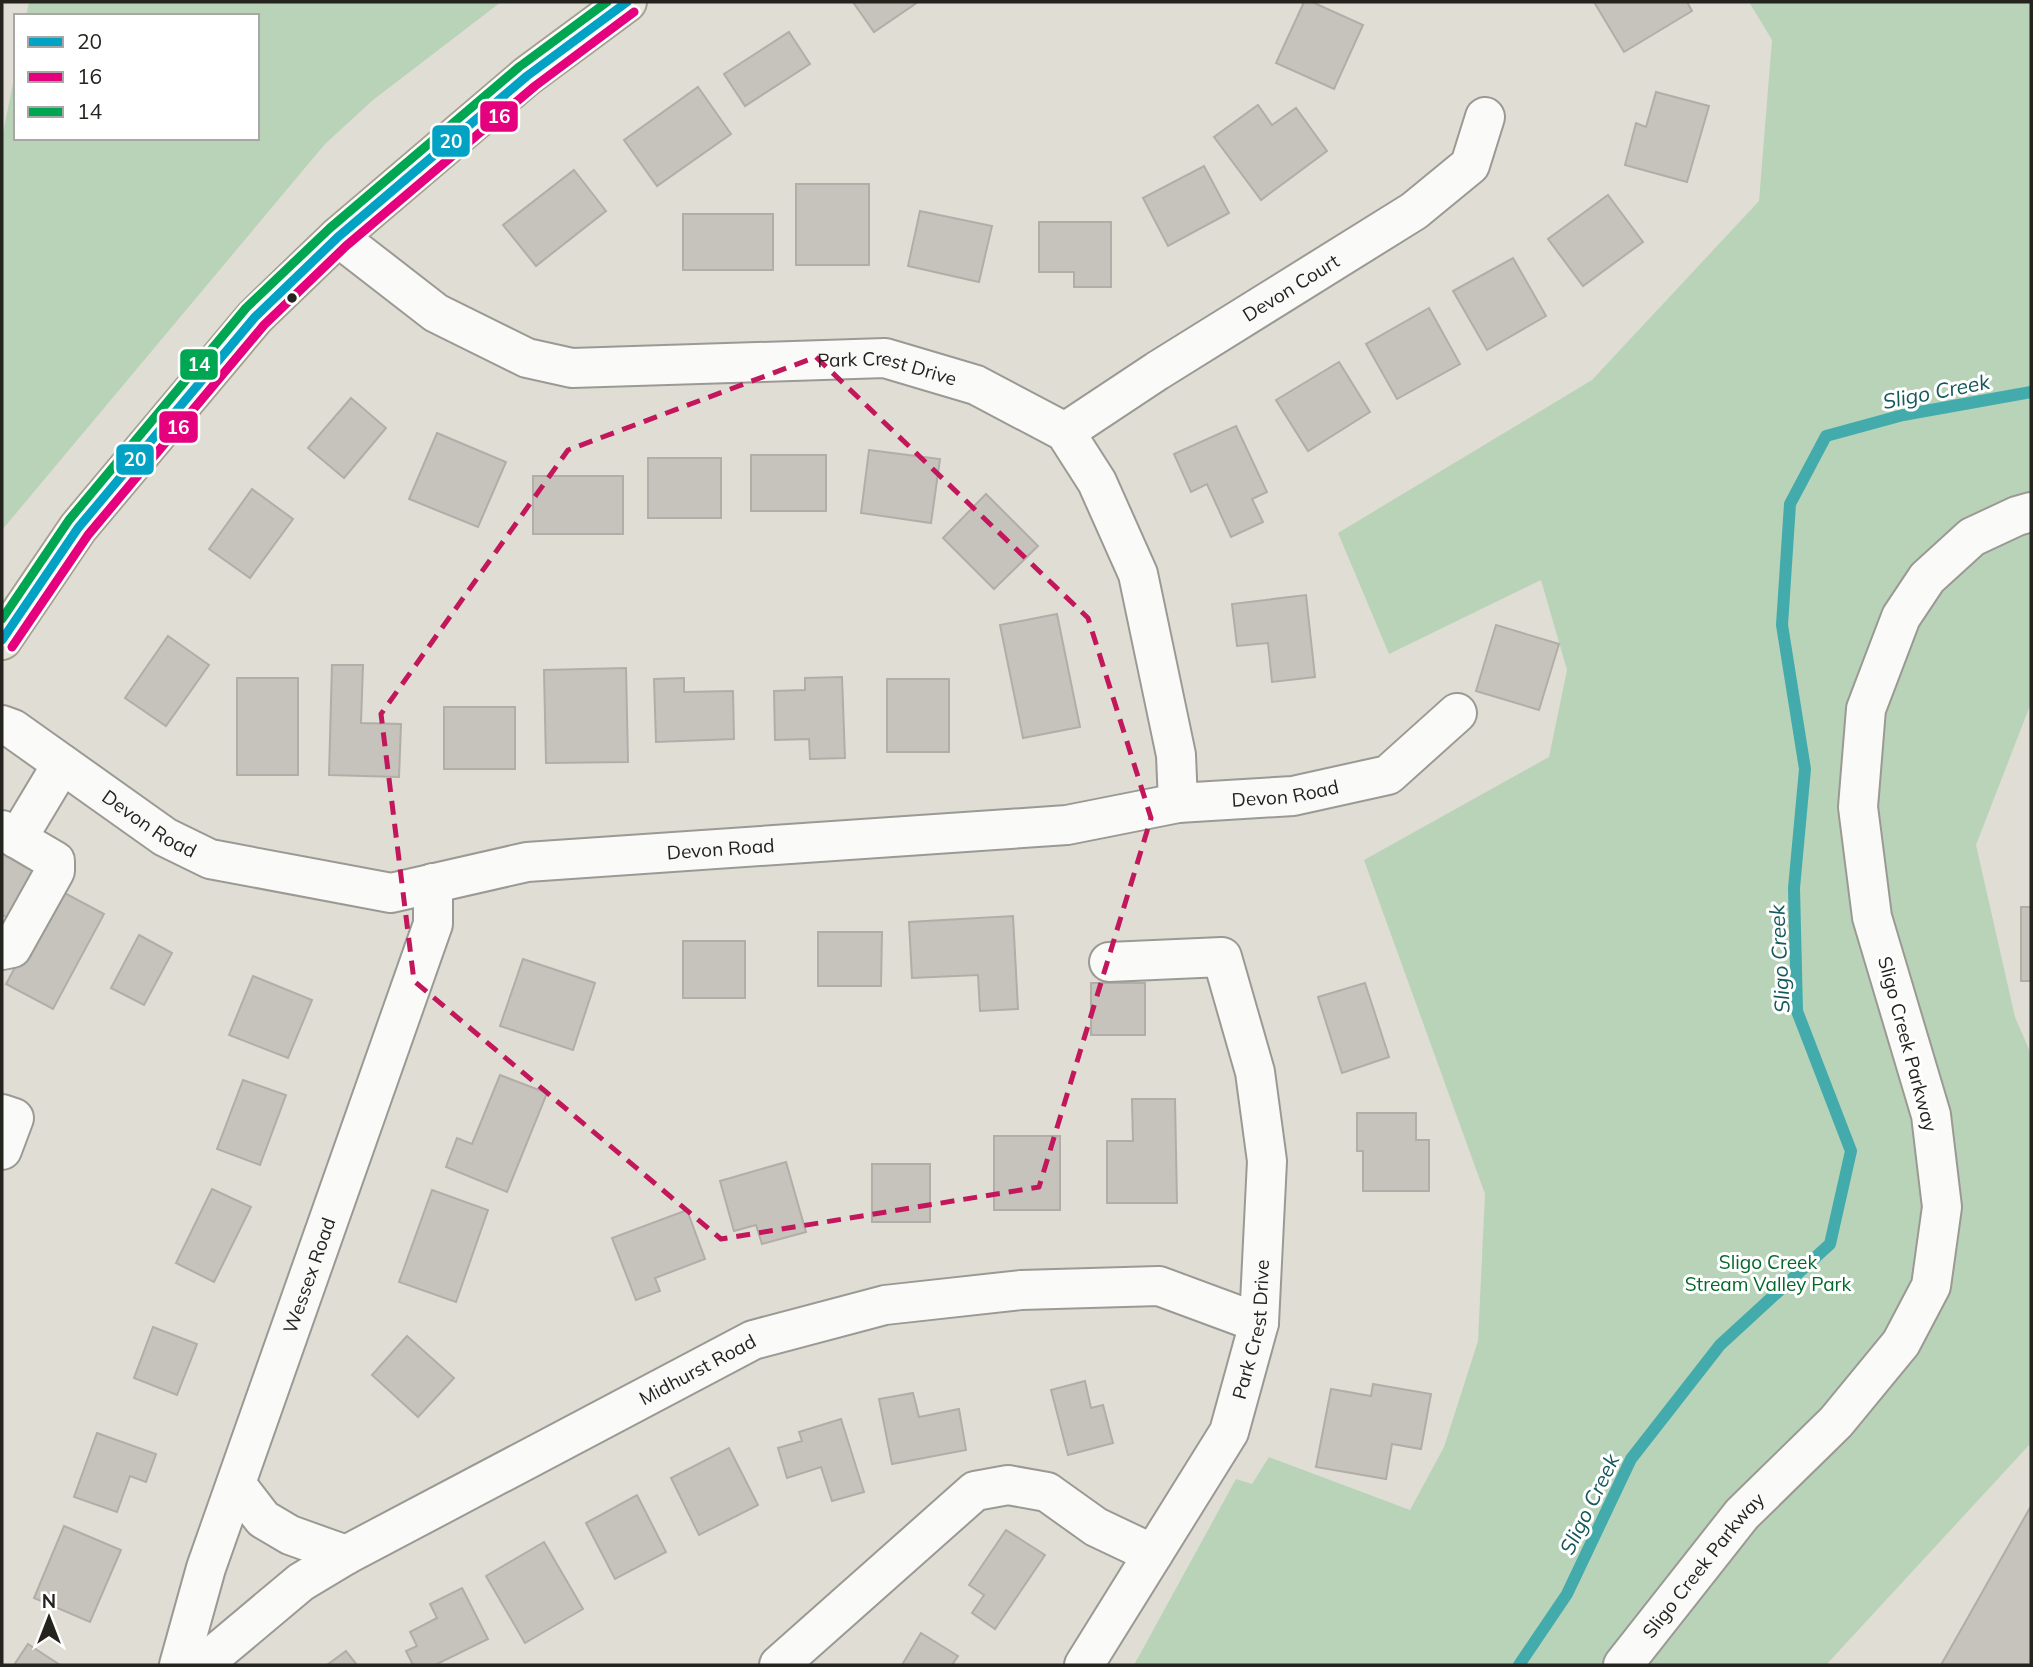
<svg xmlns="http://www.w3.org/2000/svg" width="2033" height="1667" font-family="Mulish,sans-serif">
	<rect width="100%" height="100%" fill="#e0ddd5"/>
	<g fill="#b9d3b8">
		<polygon points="29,2 501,2 373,100 325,144 2,530 2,138 16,68 16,138 257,138 257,16 26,16"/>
		<polygon points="1749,2 2031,2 2031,703 1976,845 2015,1017 2031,1054 2031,1443 1826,1665 1134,1665 1236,1479 1252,1484 1269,1457 1410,1510 1444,1447 1478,1341 1485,1194 1364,860 1549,757 1567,670 1541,580 1389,654 1338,533 1592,380 1759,201 1772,40"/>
	</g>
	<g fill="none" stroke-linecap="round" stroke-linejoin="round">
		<polyline stroke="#44abac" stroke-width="12" points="1519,1665 1567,1594 1631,1459 1720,1345 1830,1244 1851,1151 1797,1011 1794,888 1805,769 1782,625 1790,504 1826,436 1903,415 2031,392"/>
	</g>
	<g fill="#c6c3bd" stroke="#b0aea7" stroke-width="2">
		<polygon points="853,2 918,2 874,32"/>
		<polygon points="1304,2 1312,2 1363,25 1334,89 1276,63"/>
		<polygon points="1594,2 1687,2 1692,11 1624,52"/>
		<polygon points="789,32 810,64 745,106 724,74"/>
		<polygon points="698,87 731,134 657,186 624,140"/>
		<polygon points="1656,92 1709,106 1687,182 1625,165 1636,123 1646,127"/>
		<polygon points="1258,105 1272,125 1296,108 1327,151 1261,200 1214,137"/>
		<polygon points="1204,166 1229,213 1168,246 1143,198"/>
		<polygon points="574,170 606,211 536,266 503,225"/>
		<rect x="796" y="184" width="73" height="81"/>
		<polygon points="1608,195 1643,242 1583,286 1548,239"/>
		<polygon points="920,211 992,226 979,282 908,266"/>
		<rect x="683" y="214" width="90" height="56"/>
		<polygon points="1039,222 1111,222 1111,287 1074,287 1074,272 1039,272"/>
		<polygon points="1513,258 1546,316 1487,350 1453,291"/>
		<polygon points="1429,308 1460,364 1397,399 1366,344"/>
		<polygon points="1339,362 1370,412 1308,451 1276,400"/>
		<polygon points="351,398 386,428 344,478 308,448"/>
		<polygon points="1236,426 1267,492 1252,499 1263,522 1231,537 1207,484 1191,492 1174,454"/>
		<polygon points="437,433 506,462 478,527 409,499"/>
		<polygon points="869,450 940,459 931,523 861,513"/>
		<rect x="751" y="455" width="75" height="56"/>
		<rect x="648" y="458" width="73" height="60"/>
		<rect x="533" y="476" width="90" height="58"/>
		<polygon points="252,489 293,519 250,578 209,549"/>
		<polygon points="986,494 1038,546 994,589 943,538"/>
		<polygon points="1306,595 1315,677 1272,682 1268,643 1237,646 1232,604"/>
		<polygon points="1057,614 1080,727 1023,738 1000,625"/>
		<polygon points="1496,625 1559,644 1539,710 1476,691"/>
		<polygon points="168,636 209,665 166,726 125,698"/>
		<polygon points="332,665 363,665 361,723 401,724 399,777 329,775"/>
		<polygon points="626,668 628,762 546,763 544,670"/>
		<polygon points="842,677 845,758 810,759 809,739 775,740 774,691 805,690 805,678"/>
		<rect x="237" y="678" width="61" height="97"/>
		<polygon points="684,678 684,692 733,691 734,739 656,742 654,679"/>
		<rect x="887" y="679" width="62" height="73"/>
		<rect x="444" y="707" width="71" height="62"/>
		<polygon points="2,853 46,877 20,924 2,915"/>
		<polygon points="57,889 104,914 53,1009 6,984"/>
		<rect x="2021" y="907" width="10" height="74"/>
		<polygon points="1013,916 1018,1009 980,1011 978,975 912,978 909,922"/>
		<polygon points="818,932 882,932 881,986 818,986"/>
		<polygon points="139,935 172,953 144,1005 111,988"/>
		<rect x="683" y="941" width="62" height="57"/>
		<polygon points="523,959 595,983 573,1050 500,1026"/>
		<polygon points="253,976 312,1000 288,1058 229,1035"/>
		<rect x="1091" y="983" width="54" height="52"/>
		<polygon points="1365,983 1389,1057 1342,1073 1318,997"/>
		<polygon points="500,1075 547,1093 507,1192 446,1167 457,1138 472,1144"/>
		<polygon points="243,1080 286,1095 260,1165 217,1149"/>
		<polygon points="1132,1099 1175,1099 1177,1203 1107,1203 1107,1141 1133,1141"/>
		<polygon points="1357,1113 1416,1113 1416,1140 1429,1140 1429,1191 1363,1191 1363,1151 1357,1151"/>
		<rect x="994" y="1136" width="66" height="74"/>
		<polygon points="786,1162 806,1232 762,1244 756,1225 734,1231 720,1181"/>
		<rect x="872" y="1164" width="58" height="58"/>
		<polygon points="212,1189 251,1207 214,1282 176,1263"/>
		<polygon points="432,1190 488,1210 456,1302 399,1282"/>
		<polygon points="687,1210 705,1259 655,1278 660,1291 636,1300 612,1238"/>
		<polygon points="153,1327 197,1344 177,1395 134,1378"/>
		<polygon points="407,1336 454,1378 418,1417 372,1375"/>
		<polygon points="1085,1381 1091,1408 1103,1405 1113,1443 1068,1455 1051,1390"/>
		<polygon points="1373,1384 1431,1394 1421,1449 1392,1444 1386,1479 1316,1467 1331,1389 1371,1396"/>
		<polygon points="913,1393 919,1417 959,1409 966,1450 892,1464 879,1399"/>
		<polygon points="841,1419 864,1492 832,1501 821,1467 787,1478 778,1448 802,1441 799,1432"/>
		<polygon points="97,1433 156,1454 146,1482 130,1476 117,1512 74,1497"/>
		<polygon points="729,1448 758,1505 699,1535 671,1478"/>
		<polygon points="637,1495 666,1552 615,1579 586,1523"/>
		<polygon points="2031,1506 2031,1665 1941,1665"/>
		<polygon points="64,1526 121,1550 90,1622 34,1598"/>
		<polygon points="1006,1530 1045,1555 995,1629 972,1613 984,1595 969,1585"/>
		<polygon points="544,1542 583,1609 525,1643 486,1576"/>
		<polygon points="462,1588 488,1639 435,1665 413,1665 406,1651 417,1646 410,1632 437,1618 430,1604"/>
		<polygon points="921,1633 958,1656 952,1665 902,1665"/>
		<polygon points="28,1644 60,1665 14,1665"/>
		<polygon points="346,1651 357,1665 327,1665"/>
	</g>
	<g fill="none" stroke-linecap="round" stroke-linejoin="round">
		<defs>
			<g id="minor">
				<path id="s1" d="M338 237 436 313 527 358 572 368 885 358 976 385 1065 432 1097 482 1138 574 1176 755 1178 803"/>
				<path id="s2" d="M1065 432 1157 371 1414 211 1470 165 1485 117"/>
				<path id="s3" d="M2 725 13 729 165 837 210 859 391 893 527 862 1067 825 1178 803 1293 796 1388 775 1457 713"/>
				<polyline points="2,830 55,861 55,871 12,948 2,950"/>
				<polyline points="17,839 62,764"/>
				<polyline points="2,1114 14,1118 2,1150"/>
				<polyline points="236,1484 263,1519 290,1535 346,1555"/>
				<path id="s4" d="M179 1665 206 1568 433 924V883"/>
				<path id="s5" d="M202 1665 301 1582 346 1555 753 1340 885 1305 1021 1290 1159 1286 1259 1323"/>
				<polyline points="779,1665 975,1491 1008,1485 1047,1492 1096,1527 1153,1554"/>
				<path id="s6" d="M1084 1665 1229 1432 1259 1323 1267 1161 1255 1072 1222 957 1109 962"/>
				<path id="s7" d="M1623 1665 1742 1514 1836 1422 1901 1343 1931 1286 1942 1207 1931 1115 1872 917 1858 807 1866 709 1901 617 1927 578 1972 537 2017 516 2031 512"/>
			</g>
			<polyline id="major" points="2,640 78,528 255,317 338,237 527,76 627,2"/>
		</defs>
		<use href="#minor" stroke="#9b9993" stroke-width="42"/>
		<use href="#major" stroke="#a6a190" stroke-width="42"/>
		<use href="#minor" stroke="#fafaf9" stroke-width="38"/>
		<use href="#major" stroke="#e8e6dc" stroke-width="38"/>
		<defs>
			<polyline id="bus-1" points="2,640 78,528 255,317 338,237 527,76 627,2"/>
			<polyline id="bus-2" points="12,647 88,535 264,325 346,246 535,86 634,12"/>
			<polyline id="bus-3" points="2,619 69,520 246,308 330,228 519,67 607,2"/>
		</defs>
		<use href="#bus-1" stroke="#fff" stroke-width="14"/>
		<use href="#bus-2" stroke="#fff" stroke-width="14"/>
		<use href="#bus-3" stroke="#fff" stroke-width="14"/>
		<use href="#bus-1" stroke="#02a2c5" stroke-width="9"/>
		<use href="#bus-2" stroke="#e5007d" stroke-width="9"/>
		<use href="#bus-3" stroke="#00a651" stroke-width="9"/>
	</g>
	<path fill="none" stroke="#c2185b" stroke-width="5" stroke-dasharray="14 9" stroke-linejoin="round" d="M816 357 1088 618 1151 818 1039 1187 721 1239 414 981 381 714 568 450Z"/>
	<circle fill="#25231e" stroke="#fff" stroke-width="2.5" cx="292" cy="298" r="6"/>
	<g text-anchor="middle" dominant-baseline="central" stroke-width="6" stroke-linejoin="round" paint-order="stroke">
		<g font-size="19" fill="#25231e" stroke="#fff">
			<text stroke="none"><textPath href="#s2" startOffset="268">Devon Court</textPath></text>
			<text stroke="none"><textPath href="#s1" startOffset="588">Park Crest Drive</textPath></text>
			<text stroke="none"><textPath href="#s3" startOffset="1334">Devon Road</textPath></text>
			<text stroke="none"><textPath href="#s3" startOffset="178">Devon Road</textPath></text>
			<text stroke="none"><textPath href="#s3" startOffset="766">Devon Road</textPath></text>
			<text transform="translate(1908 1044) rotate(75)">Sligo Creek Parkway</text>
			<text stroke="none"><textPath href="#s4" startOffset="411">Wessex Road</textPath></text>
			<text stroke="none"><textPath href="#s6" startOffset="380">Park Crest Drive</textPath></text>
			<text stroke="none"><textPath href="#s5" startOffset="579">Midhurst Road</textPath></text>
			<text stroke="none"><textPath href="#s7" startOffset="128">Sligo Creek Parkway</textPath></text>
		</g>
		<g font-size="19" fill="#03692a" stroke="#fff">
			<text x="1768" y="1262">Sligo Creek<tspan x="1768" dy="22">Stream Valley Park</tspan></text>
		</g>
		<g font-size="21" font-style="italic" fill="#15585a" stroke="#fff">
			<text transform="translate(1936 391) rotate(-11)">Sligo Creek</text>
			<text transform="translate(1779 959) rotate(-93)">Sligo Creek</text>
			<text transform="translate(1589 1504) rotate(-64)">Sligo Creek</text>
		</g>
	</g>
	<g stroke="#fff" stroke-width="2.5">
		<rect x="479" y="100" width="40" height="33" rx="7" fill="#e5007d"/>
		<rect x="431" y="124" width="40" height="34" rx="7" fill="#02a2c5"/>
		<rect x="179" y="348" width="40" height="33" rx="7" fill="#00a651"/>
		<rect x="158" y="410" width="41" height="34" rx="7" fill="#e5007d"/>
		<rect x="115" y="443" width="40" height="33" rx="7" fill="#02a2c5"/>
	</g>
	<g font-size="19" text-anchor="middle" font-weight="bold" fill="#fff">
		<text x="499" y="123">16</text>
		<text x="451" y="148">20</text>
		<text x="199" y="371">14</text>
		<text x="178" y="434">16</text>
		<text x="135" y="466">20</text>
	</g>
	<rect width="2033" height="1667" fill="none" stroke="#25231e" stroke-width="7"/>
	<rect x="14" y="14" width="245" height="126" fill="#ffffff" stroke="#a8a7a5" stroke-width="2"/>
	<rect x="28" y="37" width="35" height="10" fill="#02a2c5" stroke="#a8a7a5" stroke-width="2"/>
	<text x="77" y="49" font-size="21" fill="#25231e">20</text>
	<rect x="28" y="72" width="35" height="10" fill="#e5007d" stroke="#a8a7a5" stroke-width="2"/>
	<text x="77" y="84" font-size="21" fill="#25231e">16</text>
	<rect x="28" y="107" width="35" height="10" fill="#00a651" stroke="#a8a7a5" stroke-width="2"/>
	<text x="77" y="119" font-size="21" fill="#25231e">14</text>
	<g transform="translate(49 1618)" stroke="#ffffff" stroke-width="5" paint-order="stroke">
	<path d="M0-5L12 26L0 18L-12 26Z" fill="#25231e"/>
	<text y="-10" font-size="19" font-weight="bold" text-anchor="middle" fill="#25231e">N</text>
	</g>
</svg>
